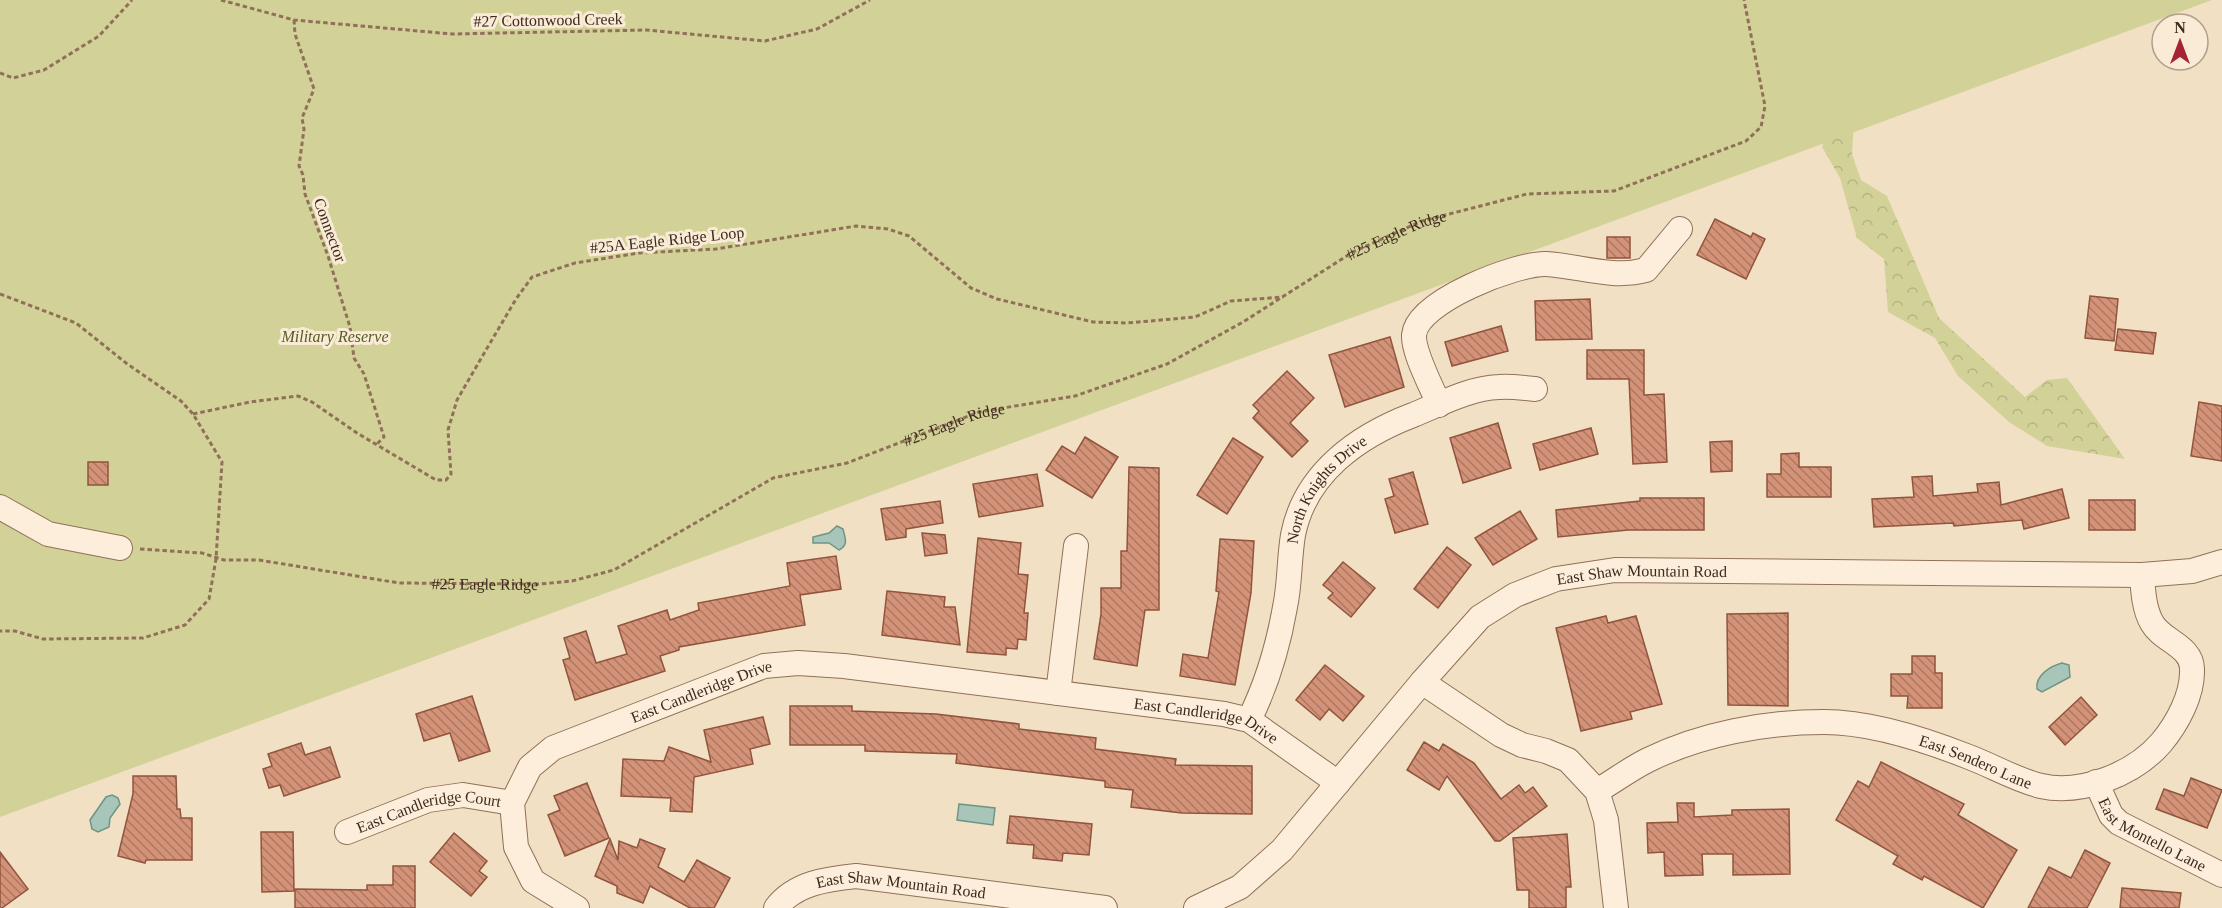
<svg xmlns="http://www.w3.org/2000/svg" width="2222" height="908" font-family="'Times New Roman',serif">
	<defs>
		<pattern id="forest-crowns" width="20" height="18" patternUnits="userSpaceOnUse" patternTransform="scale(1.5)"><rect width="20" height="18" fill="#d2d298"/><path d="M2 6a3 3 0 1 1 6 0M12 15a3 3 0 1 1 6 0" fill="none" stroke="#b5b483"/></pattern>
		<pattern id="building-back-hatch" width="6" height="6" patternUnits="userSpaceOnUse" patternTransform="scale(1.5)"><rect width="6" height="6" fill="#d49378"/><path d="M-1 5l2 2M0 0l6 6M5-1l2 2" fill="none" stroke="#ad7862"/></pattern>
	</defs>
	<rect width="100%" height="100%" fill="#f2e0c5"/>
	<polygon fill="url(#forest-crowns)" points="1854,123 1852,154 1861,180 1887,196 1939,318 2025,397 2047,380 2067,378 2125,459 2047,446 2009,422 1958,376 1935,338 1888,312 1884,259 1857,238 1840,178 1822,147 1828,129"/>
	<polygon fill="#d2d298" points="0,0 2212,0 0,817"/>
	<g fill="#a7c6b9" stroke="#6d9586" stroke-width="1.5">
		<path d="M837 526 843 529C845 538 849 545 839 550L829 543H813V537L829 533Z"/>
		<path d="M2062 663 2069 665 2070 677 2042 692 2037 689C2035 675 2051 666 2062 663Z"/>
		<polygon points="112,795 118,798 120,804 110,818 109,827 98,832 92,829 90,820 106,797"/>
		<polygon points="959,804 995,808 993,825 957,820"/>
	</g>
	<g fill="url(#building-back-hatch)" stroke="#91543c" stroke-width="1.5">
		<polygon points="1715,219 1751,237 1753,233 1765,239 1746,279 1697,255"/>
		<rect x="1607" y="237" width="23" height="21"/>
		<polygon points="2090,296 2118,299 2114,341 2085,338"/>
		<polygon points="1590,299 1592,339 1536,340 1535,301"/>
		<polygon points="1501,326 1508,351 1452,366 1445,342"/>
		<polygon points="2118,329 2156,333 2153,354 2115,350"/>
		<polygon points="1390,337 1404,387 1345,407 1329,355"/>
		<polygon points="1587,350 1644,350 1644,395 1664,394 1667,462 1633,464 1629,379 1587,379"/>
		<polygon points="1287,371 1314,398 1290,423 1308,441 1292,457 1253,418 1259,411 1253,405"/>
		<polygon points="2199,402 2222,406 2222,461 2191,456"/>
		<polygon points="1498,423 1511,468 1463,483 1450,438"/>
		<polygon points="1591,428 1598,454 1540,470 1533,444"/>
		<polygon points="1085,437 1118,457 1092,498 1046,470 1062,446 1075,454"/>
		<polygon points="1233,438 1263,457 1227,514 1197,495"/>
		<polygon points="1732,441 1732,471 1711,472 1710,442"/>
		<polygon points="1799,453 1799,467 1831,467 1831,497 1767,497 1767,474 1781,474 1781,454"/>
		<rect x="88" y="462" width="20" height="23"/>
		<polygon points="1129,467 1159,468 1159,610 1145,610 1137,666 1094,659 1101,614 1101,588 1121,588 1121,551 1127,551"/>
		<polygon points="1413,472 1428,524 1395,533 1385,499 1394,496 1389,479"/>
		<polygon points="1037,474 1043,506 979,517 973,484"/>
		<polygon points="1932,476 1933,496 1978,492 1977,484 1999,482 2001,505 2062,489 2069,518 2024,529 2022,520 1954,526 1953,523 1874,527 1872,499 1914,497 1912,477"/>
		<polygon points="1640,498 1704,498 1704,530 1628,530 1558,537 1556,510 1640,501"/>
		<rect x="2089" y="500" width="46" height="30"/>
		<polygon points="940,501 943,523 906,529 906,537 886,540 881,509"/>
		<polygon points="1520,511 1537,539 1493,565 1475,538"/>
		<polygon points="922,533 945,535 947,553 925,556"/>
		<polygon points="978,538 1021,543 1018,574 1028,575 1024,613 1028,613 1026,640 1018,639 1017,649 1006,648 1006,655 967,652"/>
		<polygon points="1220,539 1254,541 1251,593 1235,685 1180,676 1183,654 1208,658 1219,592 1216,591"/>
		<polygon points="1447,547 1471,565 1438,608 1414,589"/>
		<polygon points="836,556 841,589 800,595 805,625 679,647 679,650 660,656 665,671 575,700 563,660 570,658 564,638 586,631 596,663 627,654 618,626 667,610 670,620 699,610 698,603 790,586 787,563"/>
		<polygon points="1343,562 1375,588 1351,617 1328,598 1333,593 1323,585"/>
		<polygon points="887,591 945,597 944,607 955,607 960,645 882,635"/>
		<polygon points="1788,613 1788,706 1728,705 1727,614"/>
		<polygon points="1606,616 1608,623 1636,616 1662,704 1630,712 1632,719 1581,731 1556,628"/>
		<polygon points="1912,656 1935,656 1935,673 1942,673 1942,708 1907,708 1908,696 1891,696 1891,674 1912,674"/>
		<polygon points="1325,665 1364,696 1343,721 1329,709 1320,720 1296,700"/>
		<polygon points="472,696 490,751 459,761 450,733 424,741 416,714"/>
		<polygon points="2081,697 2097,715 2065,745 2049,727"/>
		<polygon points="790,706 852,706 852,711 936,714 1019,724 1019,729 1096,738 1095,749 1176,759 1175,765 1252,766 1252,814 1182,813 1131,807 1133,790 1105,787 1105,781 956,763 957,754 865,751 865,745 790,745"/>
		<polygon points="763,717 770,744 750,749 753,764 694,777 692,812 670,811 671,798 621,796 623,759 664,761 669,747 711,762 704,730"/>
		<polygon points="1424,742 1439,751 1443,744 1474,763 1501,799 1519,785 1525,793 1533,787 1547,806 1500,841 1495,841 1447,776 1439,790 1407,770"/>
		<polygon points="301,743 305,755 330,747 340,777 284,796 280,785 269,788 263,769 272,766 268,754"/>
		<polygon points="1881,762 1964,804 1958,815 2017,850 1983,908 1924,876 1922,880 1893,864 1898,856 1836,820 1858,781 1869,787"/>
		<polygon points="133,776 176,776 177,809 180,809 181,818 192,818 192,860 146,860 145,863 118,856 133,794"/>
		<polygon points="2191,778 2222,790 2207,828 2156,809 2164,789 2184,796"/>
		<polygon points="587,783 609,838 565,856 548,815 560,810 554,796"/>
		<polygon points="1677,803 1694,803 1694,817 1732,815 1732,810 1789,809 1790,874 1733,875 1733,854 1702,854 1703,875 1665,876 1664,852 1648,853 1647,823 1678,822"/>
		<polygon points="1010,816 1092,824 1089,855 1063,853 1062,861 1033,858 1034,845 1007,843"/>
		<polygon points="261,832 293,832 294,891 262,892"/>
		<polygon points="454,833 487,861 479,871 487,877 471,896 430,862"/>
		<polygon points="1567,834 1571,887 1566,887 1566,908 1529,908 1529,890 1517,890 1513,838"/>
		<polygon points="610,839 618,860 619,841 637,848 640,839 665,849 658,867 684,882 697,860 730,878 714,908 690,908 650,886 643,903 617,893 617,886 595,876"/>
		<polygon points="2085,850 2110,863 2087,908 2028,908 2049,867 2071,878"/>
		<polygon points="0,852 28,889 2,908 0,908"/>
		<polygon points="393,866 415,866 415,908 295,908 295,889 367,890 367,885 393,885"/>
		<polygon points="2122,888 2181,893 2179,908 2120,908"/>
	</g>
	<g fill="none" stroke-linecap="round" stroke-linejoin="round">
		<defs>
			<g id="minor">
				<path d="M1439 405C1432 387 1413 353 1414 335 1417 301 1517 263 1546 264 1580 266 1612 279 1646 270L1680 229"/>
				<polyline points="0,507 48,534 120,548"/>
				<polyline points="1422,682 1501,735 1522,745 1546,751 1568,760 1597,791 1606,820 1616,908"/>
				<polyline points="1058,693 1076,546"/>
				<path id="s2" d="M1249 720C1267 684 1278 647 1285 607 1290 584 1289 559 1293 535 1305 473 1358 436 1413 415 1440 404 1470 388 1499 387 1511 386 1523 388 1535 389"/>
				<path id="s3" d="M2096 782 2111 815 2119 823 2222 875"/>
				<path id="s4" d="M1597 791C1614 781 1630 769 1648 760 1701 734 1765 722 1824 722 1872 722 1926 740 1969 757 1993 766 2016 780 2041 786 2082 795 2134 774 2161 743 2177 724 2193 695 2192 669 2192 646 2162 641 2152 623 2144 609 2143 591 2142 575"/>
				<path id="s5" d="M347 832 428 800 463 795 512 803"/>
				<path id="s6" d="M577 908 533 881 516 847 512 803 530 767 553 748 764 666 798 663 844 666 1224 714 1249 720 1338 783"/>
				<path id="s7" d="M776 908C795 883 827 879 856 876L1105 908"/>
				<path id="s8" d="M1196 908 1240 887 1282 850 1422 682 1480 617 1515 595 1556 579 1615 570 2142 575 2192 571 2222 562"/>
			</g>
		</defs>
		<use href="#minor" stroke="#907059" stroke-width="26"/>
		<g stroke="#907059" stroke-width="3" stroke-dasharray="4.5 3" stroke-linecap="butt">
			<polyline points="221,0 294,20 452,34 646,30 765,41 817,29 870,0"/>
			<polyline points="294,20 295,34 314,89 302,118 304,129 299,166 303,175 305,194 328,256 350,327 354,358 364,374 384,437 377,444"/>
			<polyline points="0,73 13,78 44,70 99,36 132,0"/>
			<polyline points="0,294 76,323 126,363 181,401 193,414 222,462 216,559 209,599 185,625 143,638 43,639 15,631 0,631"/>
			<polyline points="193,414 250,402 298,396 312,402 357,433 436,480 446,480 451,474 448,430 457,400 486,350 516,299 532,277 575,263 639,253 716,249 856,226 888,229 909,236 971,288 997,299 1093,322 1127,323 1195,317 1231,301 1283,297"/>
			<path id="s1" d="M140 549 202 553 224 560H259L399 583 540 584 572 581 614 570 773 478 847 463 979 412 1075 396 1167 364 1243 322 1353 252 1422 221 1527 194 1614 191 1746 141 1761 127 1765 106 1744 0"/>
		</g>
		<use href="#minor" stroke="#fceeda" stroke-width="24"/>
	</g>
	<g text-anchor="middle" dominant-baseline="central" stroke-width="6" stroke-linejoin="round" paint-order="stroke">
		<g font-size="16" fill="#3f2a1e" stroke="#f9ebd6">
			<text transform="translate(548 20) rotate(-1)">#27 Cottonwood Creek</text>
			<text transform="translate(330 230) rotate(70)">Connector</text>
			<text stroke="none"><textPath href="#s1" startOffset="1338">#25 Eagle Ridge</textPath></text>
			<text transform="translate(667 240) rotate(-6)">#25A Eagle Ridge Loop</text>
			<text stroke="none"><textPath href="#s1" startOffset="852">#25 Eagle Ridge</textPath></text>
			<text stroke="none"><textPath href="#s2" startOffset="249">North Knights Drive</textPath></text>
			<text stroke="none"><textPath href="#s8" startOffset="582">East Shaw Mountain Road</textPath></text>
			<text stroke="none"><textPath href="#s1" startOffset="348">#25 Eagle Ridge</textPath></text>
			<text stroke="none"><textPath href="#s6" startOffset="363">East Candleridge Drive</textPath></text>
			<text stroke="none"><textPath href="#s6" startOffset="878">East Candleridge Drive</textPath></text>
			<text stroke="none"><textPath href="#s4" startOffset="399">East Sendero Lane</textPath></text>
			<text stroke="none"><textPath href="#s5" startOffset="86">East Candleridge Court</textPath></text>
			<text stroke="none"><textPath href="#s3" startOffset="81">East Montello Lane</textPath></text>
			<text stroke="none"><textPath href="#s7" startOffset="134">East Shaw Mountain Road</textPath></text>
		</g>
		<g font-size="16" font-style="italic" fill="#555d23" stroke="#f9ebd6">
			<text x="335" y="336">Military Reserve</text>
		</g>
	</g>
	<g transform="translate(2180 42)"><circle r="28" fill="#f9ebd6" stroke="#af9e8c" stroke-width="1.5"/>
	<path d="M0-4.5L10 22L0 15L-10 22Z" fill="#a52333"/>
	<text y="-9" font-size="16" font-weight="bold" text-anchor="middle" fill="#3f2a1e">N</text>
	</g>
</svg>
